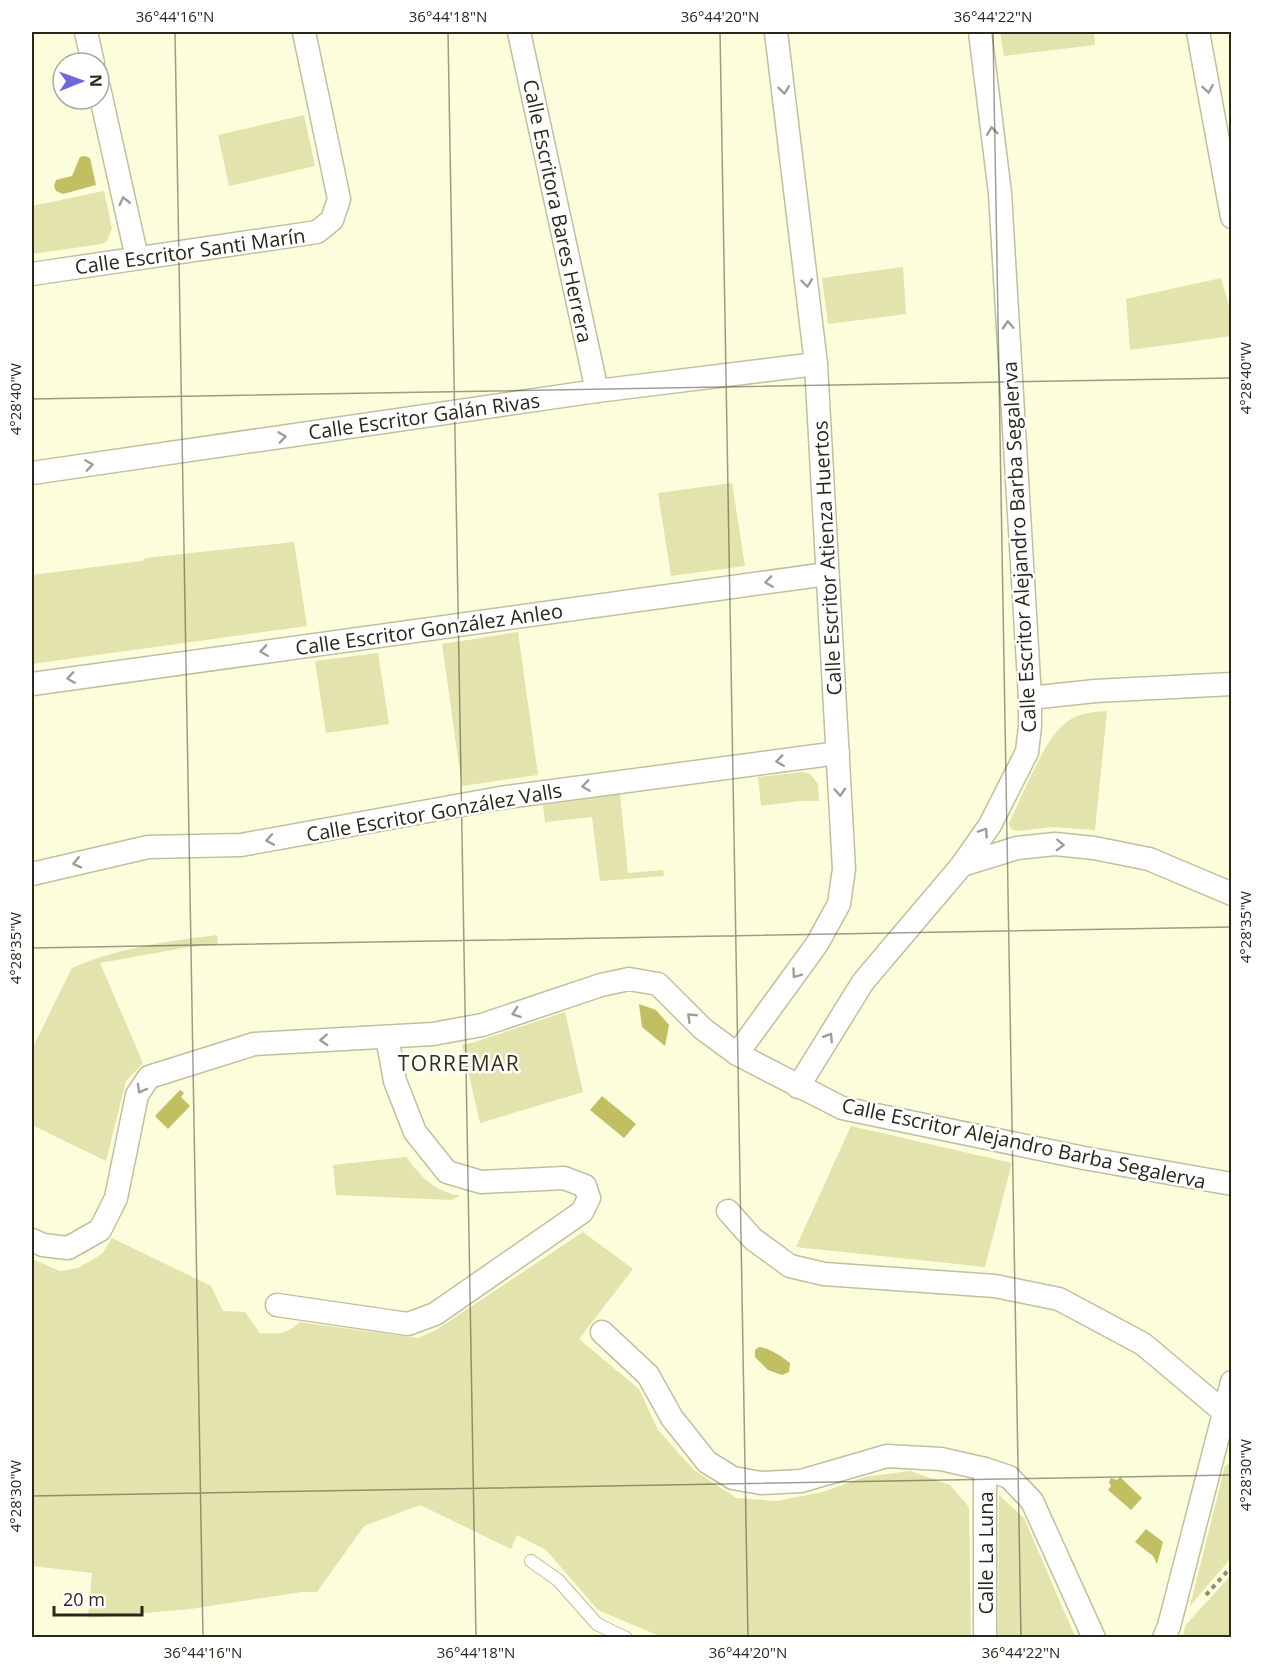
<svg xmlns="http://www.w3.org/2000/svg" width="1263" height="1669" font-family="'Open Sans',sans-serif">
	<rect width="100%" height="100%" fill="#fcfddb"/>
	<g fill="#e3e3ad">
		<polygon points="1000,32 1094,32 1095,45 1004,56"/>
		<polygon points="304,115 315,166 229,186 218,135"/>
		<polygon points="104,191 112,228 107,241 102,244 32,254 32,206"/>
		<polygon points="903,267 906,314 828,324 822,278"/>
		<polygon points="1221,278 1231,313 1231,336 1130,350 1126,299"/>
		<polygon points="732,483 745,566 671,576 658,493"/>
		<polygon points="294,542 307,626 32,664 32,575 142,561 145,558"/>
		<polygon points="518,632 538,775 462,786 442,644"/>
		<polygon points="378,653 389,724 326,733 315,661"/>
		<path d="M1107 711 1095 830 1053 827 1018 831 1011 829 1009 823C1021 799 1044 741 1063 725 1076 713 1091 712 1107 711Z"/>
		<polygon points="802,772 810,774 818,784 819,801 800,801 761,806 758,777"/>
		<polygon points="620,794 628,873 663,870 664,876 600,881 592,817 545,822 543,805"/>
		<path d="M217 935 218 944 183 948 100 963 143 1063 126 1081 106 1161 32 1125V1049L72 968C118 948 168 941 217 935Z"/>
		<polygon points="565,1012 583,1092 480,1123 462,1045 475,1042"/>
		<polygon points="851,1126 1012,1163 985,1267 796,1247"/>
		<path d="M406 1157C422 1178 433 1190 460 1196L451 1200 336 1195 333 1165Z"/>
		<path d="M583 1232 633 1269 579 1339 639 1389 658 1430 694 1470 736 1498 777 1501 823 1492 864 1477 910 1471 950 1485 969 1507 971 1637H662L598 1610 546 1550 517 1535 511 1549 420 1505 364 1526 317 1592H302L190 1609 88 1618 92 1573 32 1566V1259L60 1271 78 1268 102 1254 112 1238 211 1286 223 1311 245 1312 260 1333C275 1334 288 1335 299 1322L418 1338 436 1330Z"/>
		<polygon points="1231,1463 1231,1558 1190,1606 1225,1466"/>
		<polygon points="999,1495 1024,1518 1074,1634 1077,1637 998,1637"/>
		<polygon points="1231,1575 1231,1637 1183,1637 1185,1626"/>
	</g>
	<g fill="#c0bf61">
		<polygon points="85,156 90,158 96,185 63,194 56,191 54,186 56,180 72,176 80,157"/>
		<polygon points="639,1004 656,1010 669,1025 665,1046 642,1027"/>
		<polygon points="180,1090 184,1093 181,1097 190,1106 168,1129 155,1116"/>
		<polygon points="602,1096 636,1124 624,1138 590,1110"/>
		<path d="M759 1347C770 1348 781 1356 790 1363L789 1372 782 1375 768 1370 755 1357V1350Z"/>
		<polygon points="1120,1477 1142,1498 1131,1510 1108,1490 1111,1486 1109,1482 1111,1478 1117,1480"/>
		<polygon points="1146,1529 1163,1542 1157,1564 1153,1556 1135,1542"/>
	</g>
	<g fill="none" stroke-linecap="round" stroke-linejoin="round">
		<defs>
			<polyline id="lane" points="531,1561 558,1580 597,1624 626,1638"/>
			<g id="street">
				<polyline points="86,32 93,63"/>
				<polyline points="519,32 597,391"/>
				<polyline points="1198,32 1232,217"/>
				<polyline points="99,88 137,258"/>
				<polyline points="32,274 317,232 332,220 339,199 304,32"/>
				<polyline points="32,473 597,391 816,364"/>
				<polyline points="32,684 827,574"/>
				<polyline points="1030,698 1095,691 1232,684"/>
				<polyline points="962,865 1017,848 1055,844 1094,848 1149,859 1232,894"/>
				<polyline points="32,874 148,847 241,845 500,798 838,753"/>
				<polyline points="737,1054 817,944 839,904 844,869 816,364 776,32"/>
				<polyline points="798,1087 863,982 962,865 990,825 1027,752 1030,726 1030,698 1000,193 980,32"/>
				<polyline points="728,1211 753,1239 790,1266 824,1274 995,1286 1059,1299 1143,1344 1224,1412"/>
				<polyline points="32,1240 43,1245 68,1248 100,1230 116,1198 137,1095 149,1077 254,1044 433,1034 482,1025 601,985 629,979 658,984 703,1029 737,1054 842,1108 1084,1158 1232,1184"/>
				<polyline points="277,1305 408,1324 435,1314 582,1212 589,1198 585,1186 564,1178 481,1182 447,1172 415,1132 395,1081 387,1037"/>
				<polyline points="602,1332 648,1375 672,1418 707,1462 733,1478 761,1483 801,1481 887,1456 941,1459 985,1469 1009,1477 1032,1501 1094,1638"/>
				<polyline points="985,1469 985,1638"/>
				<polyline points="1164,1638 1169,1626 1232,1382"/>
			</g>
		</defs>
		<use href="#lane" stroke="#bfc0a0" stroke-width="14"/>
		<use href="#street" stroke="#bfc0a0" stroke-width="25"/>
		<polyline stroke="#8f8f78" stroke-width="4" stroke-dasharray="4.5 4.5" stroke-linecap="butt" points="1206,1595 1232,1566"/>
		<use href="#lane" stroke="#fff" stroke-width="12"/>
		<use href="#street" stroke="#fff" stroke-width="22"/>
	</g>
	<defs><path id="oneway-chevron" d="M-2-3.5L2.5 0L-2 3.5" fill="none" stroke-width="1.6" stroke-linecap="round" stroke-linejoin="round" transform="scale(1.5)"/></defs>
	<g stroke="#9e9e98">
		<use href="#oneway-chevron" transform="translate(1208 89) rotate(80)"/>
		<use href="#oneway-chevron" transform="translate(784 90) rotate(83)"/>
		<use href="#oneway-chevron" transform="translate(992 131) rotate(-97)"/>
		<use href="#oneway-chevron" transform="translate(124 201) rotate(-103)"/>
		<use href="#oneway-chevron" transform="translate(807 283) rotate(83)"/>
		<use href="#oneway-chevron" transform="translate(1008 325) rotate(-93)"/>
		<use href="#oneway-chevron" transform="translate(282 437) rotate(-8)"/>
		<use href="#oneway-chevron" transform="translate(89 465) rotate(-8)"/>
		<use href="#oneway-chevron" transform="translate(769 582) rotate(172)"/>
		<use href="#oneway-chevron" transform="translate(264 651) rotate(172)"/>
		<use href="#oneway-chevron" transform="translate(71 678) rotate(172)"/>
		<use href="#oneway-chevron" transform="translate(780 761) rotate(172)"/>
		<use href="#oneway-chevron" transform="translate(586 786) rotate(172)"/>
		<use href="#oneway-chevron" transform="translate(840 792) rotate(87)"/>
		<use href="#oneway-chevron" transform="translate(984 832) rotate(-56)"/>
		<use href="#oneway-chevron" transform="translate(270 840) rotate(170)"/>
		<use href="#oneway-chevron" transform="translate(1060 845) rotate(2)"/>
		<use href="#oneway-chevron" transform="translate(77 863) rotate(167)"/>
		<use href="#oneway-chevron" transform="translate(796 974) rotate(126)"/>
		<use href="#oneway-chevron" transform="translate(516 1013) rotate(161)"/>
		<use href="#oneway-chevron" transform="translate(691 1017) rotate(-136)"/>
		<use href="#oneway-chevron" transform="translate(829 1037) rotate(-58)"/>
		<use href="#oneway-chevron" transform="translate(324 1040) rotate(177)"/>
		<use href="#oneway-chevron" transform="translate(141 1089) rotate(119)"/>
	</g>
	<path fill="none" stroke="#28281b" stroke-width="1.5" stroke-opacity="0.45" d="M175 32 203 1638M448 32 476 1638M720 32 748 1638M993 32 1021 1638M32 399 1232 378M32 948 1232 927M32 1496 1232 1475"/>
	<g text-anchor="middle" dominant-baseline="central" stroke-width="5" stroke-linejoin="round" paint-order="stroke">
		<g font-size="20" fill="#28281b" stroke="#fff">
			<text transform="translate(558 211) rotate(78)">Calle Escritora Bares Herrera</text>
			<text transform="translate(190 251) rotate(-8)">Calle Escritor Santi Marín</text>
			<text transform="translate(424 416) rotate(-8)">Calle Escritor Galán Rivas</text>
			<text transform="translate(1019 547) rotate(-93)">Calle Escritor Alejandro Barba Segalerva</text>
			<text transform="translate(827 558) rotate(-93)">Calle Escritor Atienza Huertos</text>
			<text transform="translate(429 629) rotate(-8)">Calle Escritor González Anleo</text>
			<text transform="translate(434 812) rotate(-10)">Calle Escritor González Valls</text>
			<text transform="translate(1024 1143) rotate(12)">Calle Escritor Alejandro Barba Segalerva</text>
			<text transform="translate(985 1553) rotate(-90)">Calle La Luna</text>
		</g>
		<g font-size="21" letter-spacing="1.5" fill="#333217" stroke="#fff">
			<text x="459" y="1063">TORREMAR</text>
		</g>
	</g>
	<rect width="1263" height="1669" fill="none" stroke="#ffffff" stroke-width="66"/>
	<g transform="translate(81 81) rotate(89)"><circle r="28" fill="#ffffff" stroke="#a9a9a4" stroke-width="1.5"/>
	<path d="M0-4.5L10 22L0 15L-10 22Z" fill="#7066e0"/>
	<text y="-9" font-size="16" font-weight="bold" text-anchor="middle" fill="#28281b">N</text>
	</g>
	<path d="M54 1606v9h88v-9" fill="none" stroke="#28281b" stroke-width="3"/>
	<text x="63" y="1606" font-size="18" fill="#28281b" stroke="#ffffff" stroke-width="4.5" paint-order="stroke">20 m</text>
	<rect x="33" y="33" width="1197" height="1603" fill="none" stroke="#28281b" stroke-width="2"/>
	<g font-size="15" text-anchor="middle" fill="#28281b">
		<text x="175" y="22">36°44'16"N</text>
		<text x="448" y="22">36°44'18"N</text>
		<text x="720" y="22">36°44'20"N</text>
		<text x="993" y="22">36°44'22"N</text>
		<text transform="translate(1246 378) rotate(-90)" y="5">4°28'40"W</text>
		<text transform="translate(16 399) rotate(-90)" y="5">4°28'40"W</text>
		<text transform="translate(1246 927) rotate(-90)" y="5">4°28'35"W</text>
		<text transform="translate(16 948) rotate(-90)" y="5">4°28'35"W</text>
		<text transform="translate(1246 1475) rotate(-90)" y="5">4°28'30"W</text>
		<text transform="translate(16 1496) rotate(-90)" y="5">4°28'30"W</text>
		<text x="203" y="1658">36°44'16"N</text>
		<text x="476" y="1658">36°44'18"N</text>
		<text x="748" y="1658">36°44'20"N</text>
		<text x="1021" y="1658">36°44'22"N</text>
	</g>
</svg>
